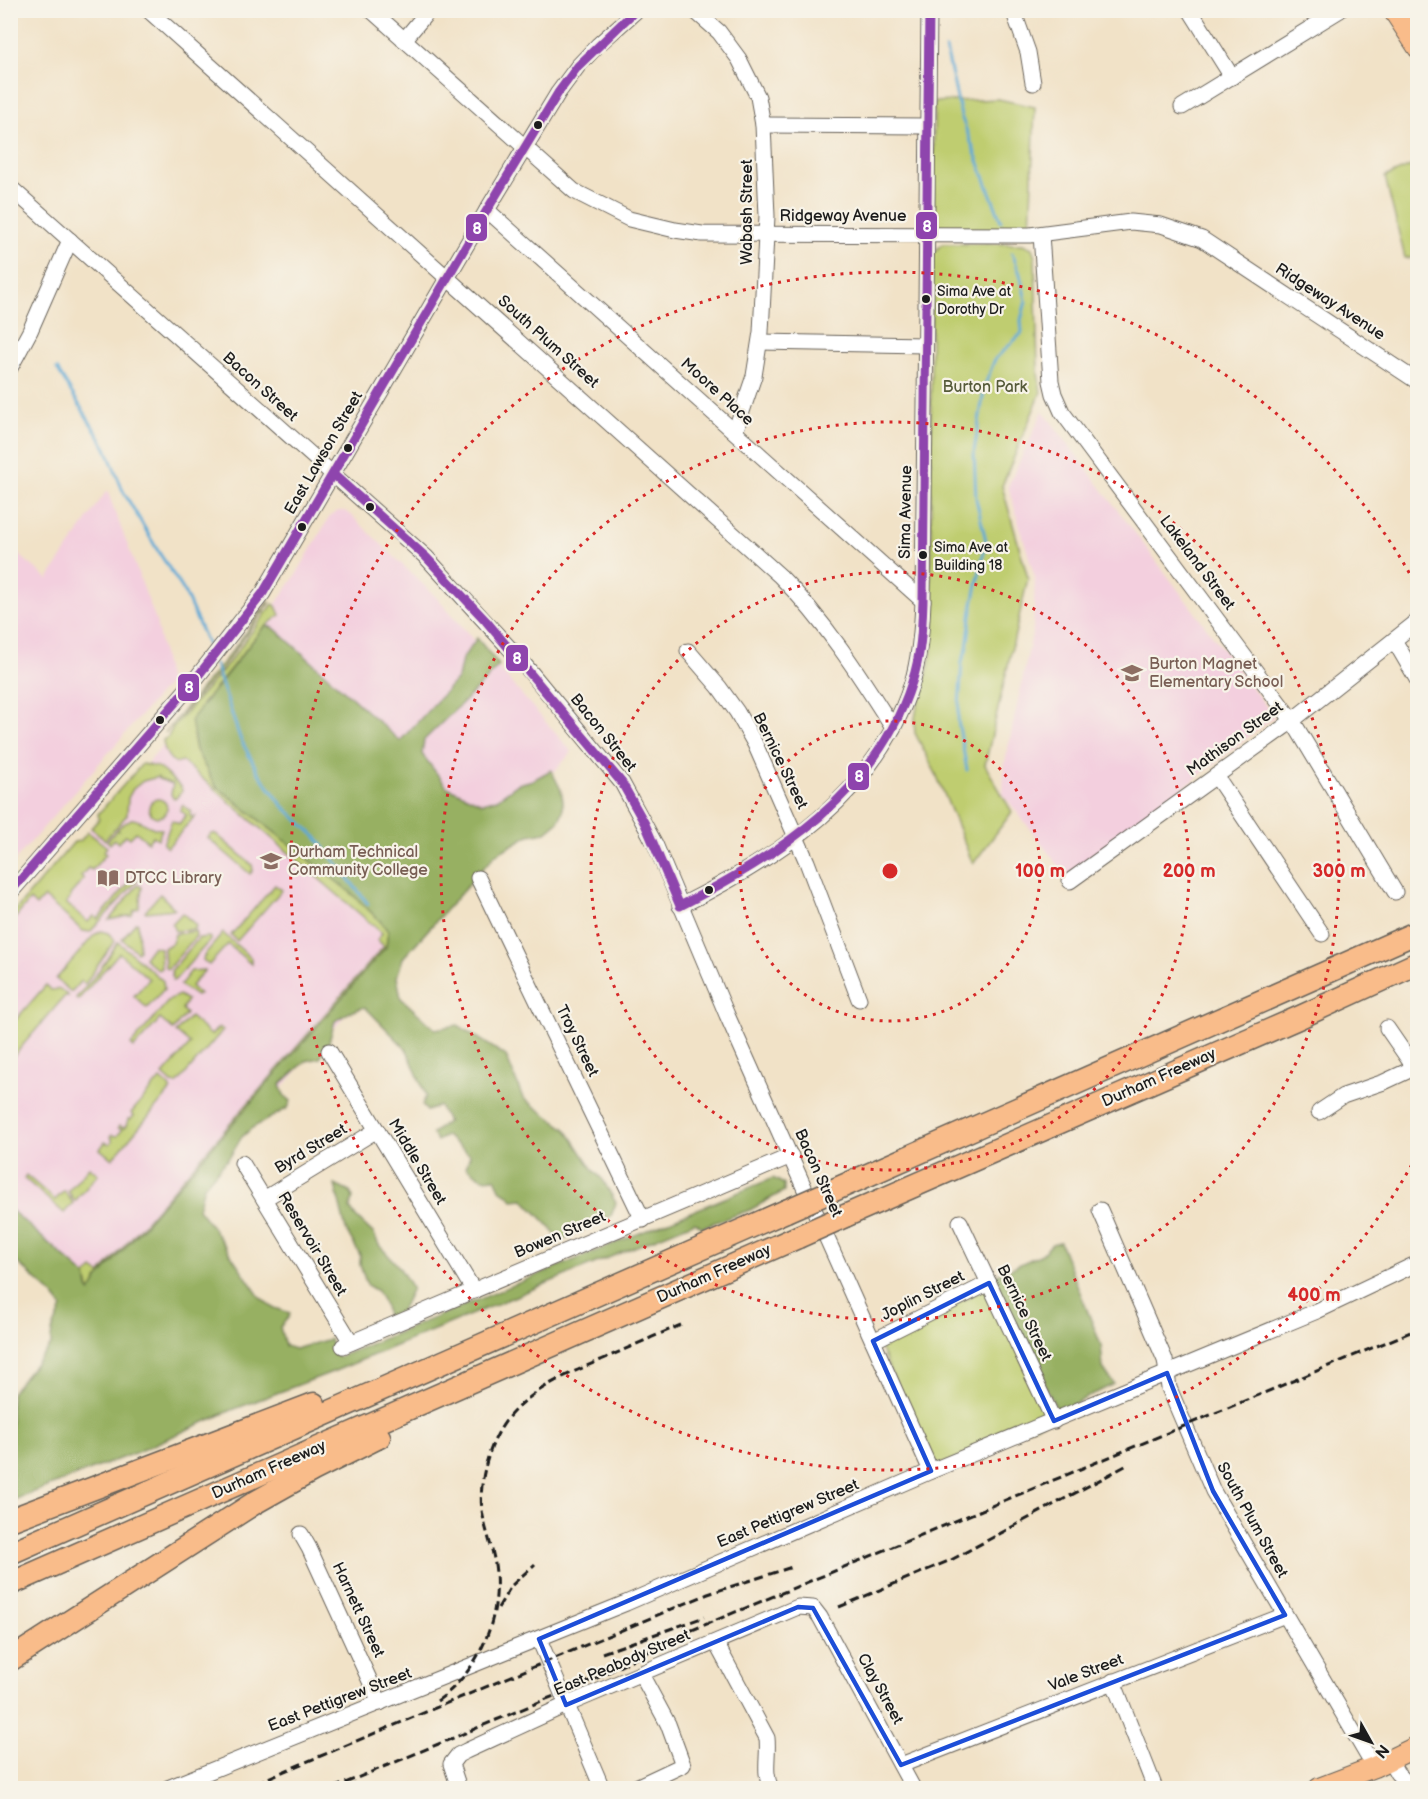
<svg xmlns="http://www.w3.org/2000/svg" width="1428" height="1799" font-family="'Balsamiq Sans',sans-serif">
	<rect width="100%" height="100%" fill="#f7f3e8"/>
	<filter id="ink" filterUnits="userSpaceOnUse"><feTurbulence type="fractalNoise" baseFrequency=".0167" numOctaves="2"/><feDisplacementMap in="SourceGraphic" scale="12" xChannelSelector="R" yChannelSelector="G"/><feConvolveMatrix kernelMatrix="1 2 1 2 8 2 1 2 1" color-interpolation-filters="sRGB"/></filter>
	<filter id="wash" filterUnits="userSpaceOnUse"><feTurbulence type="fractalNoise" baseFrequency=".008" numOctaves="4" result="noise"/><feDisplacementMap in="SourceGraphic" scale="24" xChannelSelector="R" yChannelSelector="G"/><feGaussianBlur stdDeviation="1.35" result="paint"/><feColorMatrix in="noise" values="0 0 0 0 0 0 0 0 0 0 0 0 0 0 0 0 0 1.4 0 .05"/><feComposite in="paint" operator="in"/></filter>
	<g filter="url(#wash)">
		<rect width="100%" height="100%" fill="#f1e2c7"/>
		<g fill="#f3cfde">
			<polygon points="1043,411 1274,717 1068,878 1003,794 1004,767 1033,629 1035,578 1008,486"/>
			<polygon points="107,490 156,621 169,683 11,865 11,548 48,579"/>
			<polygon points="338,511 345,511 352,516 436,597 572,752 530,798 532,801 83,1317 11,1254 11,921 197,706 250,641 296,575 330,516"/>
		</g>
		<g fill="#bfcd6f" stroke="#6e7446" stroke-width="1.5">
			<polygon points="998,99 1035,107 1030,230 946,230 935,223 933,216 934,102"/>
			<polygon points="1413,165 1417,168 1417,257 1405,258 1385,177"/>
			<path d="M942 244H1023L1032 248 1035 257 1038 373 1041 392 1002 486 1028 578 985 765 1012 812 973 864 936 774 915 733C912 710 925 687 929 665 935 640 935 617 931 591V256Z"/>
			<polygon points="268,602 270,602 221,669 165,733 233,650"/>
			<path d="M273 604 276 606 280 615 262 629 202 704 193 736 196 750 215 785 350 892 381 922 388 931 386 947 90 1293 86 1276 93 1269 100 1274 384 946 377 940 382 933 182 761 176 763C167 759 164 750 163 740L168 737 173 727 224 669Z"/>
			<polygon points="142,764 158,767 181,787 182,791 176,798 173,798 171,794 173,784 158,779 158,777 143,781 133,789 128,798 127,815 105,840 91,828 99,819 98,814"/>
			<circle cx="158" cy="808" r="9"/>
			<polygon points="183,805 191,812 190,815 191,817 195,816 167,848 163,844 172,820 179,824 186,815 180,810"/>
			<path d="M131 819C143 819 147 829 162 829L158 839 153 836 148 842 136 832 130 838 126 835 118 843 114 839 110 844 107 841 117 830 119 831 118 828Z"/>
			<polygon points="88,832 107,847 103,852 106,854 92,870 88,868 81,876 84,879 70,895 71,897 66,903 88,922 94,916 98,919 135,876 139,879 90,932 83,931 44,897 36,906 30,900 11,923 11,915 74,842 80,841"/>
			<polygon points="211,834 216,834 252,865 253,870 250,874 208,838"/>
			<polygon points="138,885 142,887 139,908 134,910 132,915 109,920"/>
			<polygon points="275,885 282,890 237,941 231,935"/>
			<polygon points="160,894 175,909 146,912 145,911"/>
			<polygon points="182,913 196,925 195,929 175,931 172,924"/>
			<polygon points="136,922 138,923 139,950 137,952 122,939"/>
			<polygon points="101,931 108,933 115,940 85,984 81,981 71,992 56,979 94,935"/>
			<polygon points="195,931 196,936 168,969 165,968 164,948 172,943 175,934"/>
			<polygon points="223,933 251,958 251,964 228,944 209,965 203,960 204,956 206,956 205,954"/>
			<polygon points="209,937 211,939 175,980 173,981 171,971 199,938"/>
			<polygon points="118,942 163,981 164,989 147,1008 134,996 149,979 119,953 78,1000 76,998 99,971"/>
			<polygon points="153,946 160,948 161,968 158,970 144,958"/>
			<polygon points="205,970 191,986 199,994 196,996 180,985 191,971"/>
			<polygon points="46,985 50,990 60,989 68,996 65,996 11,1059 11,1025"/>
			<polygon points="179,995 187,1000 182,1009 186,1014 173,1030 160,1019 134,1048 131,1045 170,999"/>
			<polygon points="190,1017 211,1035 219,1027 223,1030 177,1084 172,1083 163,1075 190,1044 176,1032"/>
			<polygon points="160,1079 168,1086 171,1090 112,1159 100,1149 105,1142 109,1144 112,1142 112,1138 110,1137 111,1135 117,1136 122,1130 118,1128 119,1126 124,1128 126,1126 128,1119 131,1119 134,1116 131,1113"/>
			<polygon points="89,1167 98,1174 75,1201 68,1191"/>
			<polygon points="26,1175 55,1200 64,1191 73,1203 64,1213 24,1178"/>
			<polygon points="988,1287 1051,1419 933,1468 878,1343"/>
		</g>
		<g fill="#97b062" stroke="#5a663f" stroke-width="1.5">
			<path d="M267 626 274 628 400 741 458 678 462 659 477 638 499 665 486 680 424 740 422 754 447 787 482 803 497 799 518 784 533 780 551 770 561 790 563 801V811L558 822 546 832 529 835 495 855 403 958 397 977 401 998 435 1029 458 1025 506 1056 523 1098 567 1130 593 1170 603 1180 616 1203 611 1216 560 1241 550 1227 523 1199 513 1200 509 1195 501 1191 495 1178 483 1179 466 1167 470 1155 446 1136 437 1141 432 1134 448 1121 439 1106 427 1111 422 1105 426 1096 407 1050 365 1007 350 1012 335 1021 328 1045 320 1058 306 1061 280 1085 284 1095 291 1101 288 1108 252 1128 241 1138 231 1155 204 1186 198 1209 212 1227 259 1296 272 1307 290 1313 289 1317 280 1327 285 1346 295 1349 330 1339 333 1352 339 1357 773 1178 784 1184V1191L750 1210 702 1227 695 1222 335 1371 232 1410 137 1452 11 1501V1393L51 1345C50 1328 57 1323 62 1307L51 1293 11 1257V1210L86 1276 88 1288 90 1292 97 1280 386 947 388 931 381 922 350 892 215 785 196 750 191 720 262 629Z"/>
			<polygon points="335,1185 350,1192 353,1197 350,1208 356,1217 374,1234 379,1245 399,1267 412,1288 401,1311 387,1317 385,1306 377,1291 367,1285 360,1265 360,1255 346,1230"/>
			<polygon points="1060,1242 1101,1345 1103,1368 1114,1384 1058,1412 992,1277 1042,1254 1052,1244"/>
		</g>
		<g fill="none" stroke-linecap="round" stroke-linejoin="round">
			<g stroke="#5ba9d5" stroke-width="3">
				<polyline points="946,49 961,116 1001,221"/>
				<polyline points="10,266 16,271"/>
				<polyline points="57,369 106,448 123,491 158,551 184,591 211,652"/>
				<polyline points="215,664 240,738 258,772 282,805 316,837 368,904"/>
				<polyline points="967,770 958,721 962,661 967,648 972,609 986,541 976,499 974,451 985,385 995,359 1022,333 1021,320 1026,301 1020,274 1012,253"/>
			</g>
		</g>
	</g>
	<g filter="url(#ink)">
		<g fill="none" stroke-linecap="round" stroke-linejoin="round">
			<defs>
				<g id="minor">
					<path d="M148 10 780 576C825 621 859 674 893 728"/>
					<polyline points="371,10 574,191 629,219 675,230 702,234 1030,235 1131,222 1161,225 1202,239 1418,382"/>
					<polyline points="694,10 719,32 739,59 758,97 763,125 767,216 761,332 754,376 735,432"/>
					<polyline points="1013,10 1028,52 1033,83"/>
					<polyline points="1190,10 1232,77"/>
					<polyline points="404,40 429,10"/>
					<polyline points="1182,107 1340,10"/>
					<polyline points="763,125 927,126"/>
					<polyline points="10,187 426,557 523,663 622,783 655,844 727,1015 931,1471"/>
					<polyline points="487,210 923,601"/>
					<polyline points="1041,234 1051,381 1054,394 1062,412 1292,720 1395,892"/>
					<polyline points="760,342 925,345"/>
					<polyline points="10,368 30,331 70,240"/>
					<polyline points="1394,640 1418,681"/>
					<polyline points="688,651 719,687 737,712 755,744 807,862 859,999"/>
					<polyline points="1216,776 1322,934"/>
					<polyline points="478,878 643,1220"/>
					<polyline points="1070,881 1284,727 1418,621"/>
					<polyline points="10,893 194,681 263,593 487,210 558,93 578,66 598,45 637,10"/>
					<path d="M680 906C779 857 877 794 912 683 920 656 922 629 923 601L929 10"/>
					<polyline points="1387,1028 1418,1073"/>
					<polyline points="329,1051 474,1291"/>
					<polyline points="1319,1112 1343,1096 1384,1082 1414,1068"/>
					<polyline points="242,1163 351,1342"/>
					<polyline points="264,1199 377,1130"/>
					<polyline points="1100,1210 1165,1360 1169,1388 1213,1491 1374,1767"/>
					<polyline points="960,1222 1054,1421"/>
					<polyline points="873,1341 989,1283"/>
					<polyline points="343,1346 791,1156"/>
					<polyline points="301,1534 309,1548 380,1703"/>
					<polyline points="539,1639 602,1788"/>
					<path d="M716 1643 767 1738C769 1755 763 1773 771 1788"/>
					<polyline points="1113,1681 1155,1788"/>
					<polyline points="1390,1760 1397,1773 1412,1788"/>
					<polyline points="901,1765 1285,1615"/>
					<polyline points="168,1788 626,1603 931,1471 1317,1311 1418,1263"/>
					<polyline points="459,1788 451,1764 458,1755 466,1751 566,1705 798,1607 813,1608 820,1617 913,1788"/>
					<polyline points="634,1788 683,1765 668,1724 641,1674"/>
				</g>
				<g id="major">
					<polyline points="1393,10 1418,48"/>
					<polyline points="1319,1788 1374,1767 1418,1746"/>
				</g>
				<g id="highway">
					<polyline points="834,1190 1418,932"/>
					<polyline points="845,1216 1298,1018 1418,963"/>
					<polyline points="10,1520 314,1404"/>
					<polyline points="10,1553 786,1211"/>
					<polyline points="10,1584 798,1237"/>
					<polyline points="10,1660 256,1502 313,1470 379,1437"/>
				</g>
			</defs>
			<use href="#minor" stroke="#676158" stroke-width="17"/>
			<use href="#major" stroke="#676158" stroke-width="22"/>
			<use href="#highway" stroke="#676158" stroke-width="25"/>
			<use href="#minor" stroke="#fff" stroke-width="15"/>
			<use href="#major" stroke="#f9bc8a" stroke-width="20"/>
			<use href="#highway" stroke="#f9bc8a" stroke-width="22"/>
			<g stroke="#1c1c1c" stroke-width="3" stroke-dasharray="9 4.5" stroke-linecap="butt">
				<polyline points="839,1607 951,1560 1129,1464"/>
				<polyline points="498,1608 511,1586 535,1564"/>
				<polyline points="602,1653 704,1617"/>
				<path d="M437 1701C477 1673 500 1623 496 1574 495 1554 487 1536 483 1516 476 1483 491 1433 515 1410 539 1386 570 1373 601 1360 628 1348 654 1336 681 1325"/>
				<polyline points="244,1788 708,1594 792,1567"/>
				<polyline points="333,1788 597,1678 685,1633 1418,1329"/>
			</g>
			<defs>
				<g id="highway-bridge">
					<polyline points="786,1211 834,1190"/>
					<polyline points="798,1237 845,1216"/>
				</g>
			</defs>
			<use href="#highway-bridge" stroke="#676158" stroke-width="25" stroke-linecap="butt"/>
			<use href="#highway-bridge" stroke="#f9bc8a" stroke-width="22"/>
			<defs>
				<g id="bus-1">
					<path d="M333 474 426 557 486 621 622 783 645 824 680 906C778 855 877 793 912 682 921 656 922 628 923 601L929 10"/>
					<polyline points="10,892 194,681 263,593 487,210 558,93 578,66 636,10"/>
				</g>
			</defs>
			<use href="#bus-1" stroke="#f7f3e8" stroke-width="14"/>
			<use href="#bus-1" stroke="#8e44ad" stroke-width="9"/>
		</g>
	</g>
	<path fill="none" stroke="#1d4ed8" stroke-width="4.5" stroke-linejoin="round" d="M989 1283 1054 1421 1167 1373 1213 1491 1285 1615 901 1765 813 1608 798 1607 566 1705 539 1639 931 1471 873 1341Z"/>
	<g fill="none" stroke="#d62828" stroke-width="3" stroke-dasharray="3 6">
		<circle cx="890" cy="871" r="150"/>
		<circle cx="890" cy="871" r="299"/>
		<circle cx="890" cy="871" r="449"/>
		<path d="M1416 1157A599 599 0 1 1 1416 585"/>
	</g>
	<defs>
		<symbol id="school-bare" viewBox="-9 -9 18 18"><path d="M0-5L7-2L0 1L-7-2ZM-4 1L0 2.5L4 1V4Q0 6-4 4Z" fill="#8d6e63" stroke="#f7f3e8" stroke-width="2.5" paint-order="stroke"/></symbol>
		<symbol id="university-bare" viewBox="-9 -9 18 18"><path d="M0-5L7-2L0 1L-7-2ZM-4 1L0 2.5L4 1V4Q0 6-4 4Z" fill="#8d6e63" stroke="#f7f3e8" stroke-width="2.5" paint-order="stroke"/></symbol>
		<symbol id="library-bare" viewBox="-9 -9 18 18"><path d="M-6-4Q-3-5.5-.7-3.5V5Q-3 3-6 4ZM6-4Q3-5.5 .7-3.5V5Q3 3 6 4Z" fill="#8d6e63" stroke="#f7f3e8" stroke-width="2.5" paint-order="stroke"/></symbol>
	</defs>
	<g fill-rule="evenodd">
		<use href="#school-bare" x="1117" y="658" width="30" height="30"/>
		<use href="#university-bare" x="256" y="846" width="30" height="30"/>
		<use href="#library-bare" x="93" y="863" width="30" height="30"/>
	</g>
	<g fill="#1c1c1c" stroke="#f7f3e8" stroke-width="2">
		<circle cx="538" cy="125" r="5"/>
		<circle cx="926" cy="299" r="5"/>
		<circle cx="348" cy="448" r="5"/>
		<circle cx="370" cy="507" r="5"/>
		<circle cx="302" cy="527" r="5"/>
		<circle cx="923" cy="555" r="5"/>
		<circle cx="160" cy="720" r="5"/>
		<circle cx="709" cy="890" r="5"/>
	</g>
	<g text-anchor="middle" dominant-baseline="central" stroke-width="4.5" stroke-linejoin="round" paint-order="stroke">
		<g font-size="14" fill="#1c1c1c" stroke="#f7f3e8" text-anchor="start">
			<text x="937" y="291">Sima Ave at<tspan x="937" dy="18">Dorothy Dr</tspan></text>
			<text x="934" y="547">Sima Ave at<tspan x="934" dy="18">Building 18</tspan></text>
		</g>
		<g font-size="16" fill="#1c1c1c" stroke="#f7f3e8">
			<text transform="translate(747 212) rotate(-90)">Wabash Street</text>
			<text x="843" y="216">Ridgeway Avenue</text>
			<text transform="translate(1330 302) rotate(33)">Ridgeway Avenue</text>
			<text transform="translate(548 342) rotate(42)">South Plum Street</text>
			<text transform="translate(260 387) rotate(42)">Bacon Street</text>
			<text transform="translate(717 392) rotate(42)">Moore Place</text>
			<text transform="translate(324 453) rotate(-60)">East Lawson Street</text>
			<text transform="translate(906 512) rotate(-89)">Sima Avenue</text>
			<text transform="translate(1197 563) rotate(53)">Lakeland Street</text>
			<text transform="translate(603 733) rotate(51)">Bacon Street</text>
			<text transform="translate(1235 739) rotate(-36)">Mathison Street</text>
			<text transform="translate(780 761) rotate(64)">Bernice Street</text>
			<text transform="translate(577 1041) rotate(64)">Troy Street</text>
			<text transform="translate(1159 1078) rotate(-24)">Durham Freeway</text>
			<text transform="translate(311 1149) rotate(-31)">Byrd Street</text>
			<text transform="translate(417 1162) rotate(59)">Middle Street</text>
			<text transform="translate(818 1173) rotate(66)">Bacon Street</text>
			<text transform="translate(560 1235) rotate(-23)">Bowen Street</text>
			<text transform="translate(312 1244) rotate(59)">Reservoir Street</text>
			<text transform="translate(714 1274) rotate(-24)">Durham Freeway</text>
			<text transform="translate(923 1296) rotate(-27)">Joplin Street</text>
			<text transform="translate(1024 1313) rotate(64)">Bernice Street</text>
			<text transform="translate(269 1470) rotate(-24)">Durham Freeway</text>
			<text transform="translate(788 1514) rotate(-23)">East Pettigrew Street</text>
			<text transform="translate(1252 1520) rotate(61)">South Plum Street</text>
			<text transform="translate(358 1610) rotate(65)">Harnett Street</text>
			<text transform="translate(622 1663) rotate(-23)">East Peabody Street</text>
			<text transform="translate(1086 1673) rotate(-21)">Vale Street</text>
			<text transform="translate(880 1689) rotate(61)">Clay Street</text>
			<text transform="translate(340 1700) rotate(-21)">East Pettigrew Street</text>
		</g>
		<g font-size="16" fill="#555a39" stroke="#f7f3e8">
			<text x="985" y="387">Burton Park</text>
		</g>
		<g font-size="16" fill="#785e54" stroke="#f7f3e8" text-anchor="start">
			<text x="1149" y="664">Burton Magnet<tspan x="1149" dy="18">Elementary School</tspan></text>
			<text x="288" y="852">Durham Technical<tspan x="288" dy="18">Community College</tspan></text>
			<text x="125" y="878">DTCC Library</text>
		</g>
	</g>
	<circle cx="890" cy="871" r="9" fill="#d62828" stroke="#f7f3e8" stroke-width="3"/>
	<g font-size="18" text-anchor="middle" font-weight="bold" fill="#d62828" stroke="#f7f3e8" stroke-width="4.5" stroke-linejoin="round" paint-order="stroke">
		<text x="1040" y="877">100 m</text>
		<text x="1189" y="877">200 m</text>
		<text x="1339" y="877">300 m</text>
		<text x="1314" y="1301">400 m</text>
	</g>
	<g stroke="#f7f3e8" stroke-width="2">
		<rect x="915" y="211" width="23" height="29" rx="6" fill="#8e44ad"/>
		<rect x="465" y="213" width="23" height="29" rx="6" fill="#8e44ad"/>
		<rect x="505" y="644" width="24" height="28" rx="6" fill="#8e44ad"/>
		<rect x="177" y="673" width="23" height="29" rx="6" fill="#8e44ad"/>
		<rect x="847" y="762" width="23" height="29" rx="6" fill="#8e44ad"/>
	</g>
	<g font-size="16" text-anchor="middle" font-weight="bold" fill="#fff">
		<text x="927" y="232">8</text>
		<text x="477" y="234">8</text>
		<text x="517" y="664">8</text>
		<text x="189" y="693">8</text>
		<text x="859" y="782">8</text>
	</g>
	<rect width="1428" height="1799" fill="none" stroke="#f7f3e8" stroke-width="36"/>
	<g transform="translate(1371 1742) rotate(130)" stroke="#f7f3e8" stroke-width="4.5" paint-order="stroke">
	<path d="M0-4.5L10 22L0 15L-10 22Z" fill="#1c1c1c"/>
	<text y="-9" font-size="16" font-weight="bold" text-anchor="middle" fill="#1c1c1c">N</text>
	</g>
</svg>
